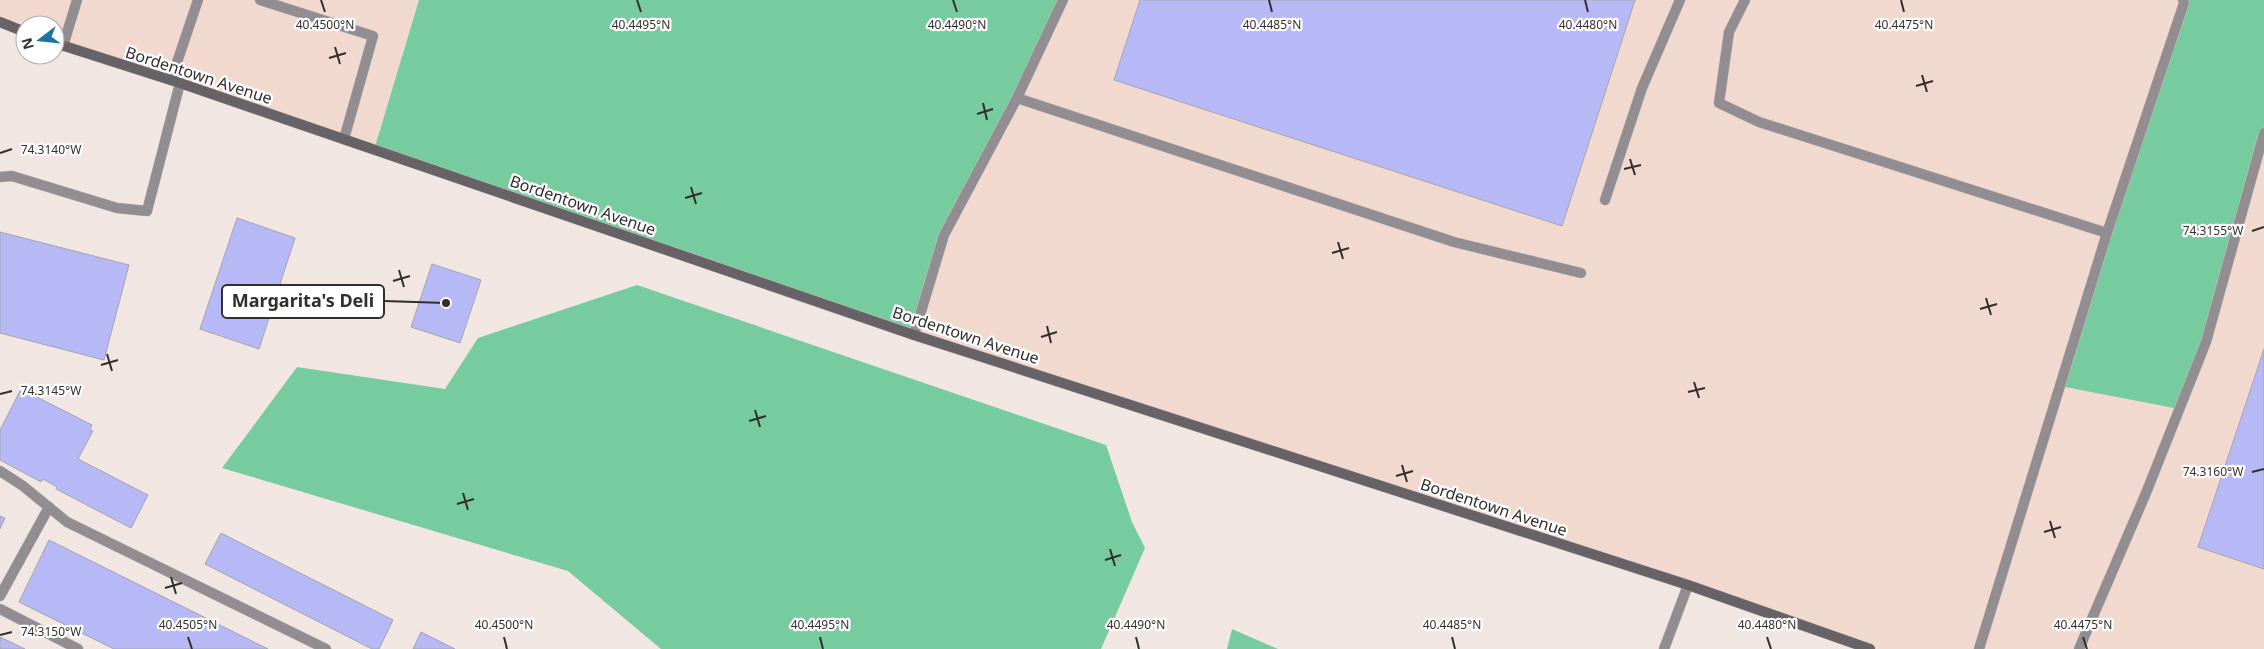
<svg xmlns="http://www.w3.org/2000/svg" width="2264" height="649" font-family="'Noto Sans',sans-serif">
	<rect width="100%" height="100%" fill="#f2e6e2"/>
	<polygon fill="#f2d9d0" points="0,0 419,0 374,150 55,43 55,25 25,25 25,32 0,22"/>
	<polygon fill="#f1d9d0" points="1063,0 2264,0 2264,649 1870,649 914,335 944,235"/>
	<g fill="#76cc9e">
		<polygon points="419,0 1063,0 944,235 914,335 374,150"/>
		<polygon points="2185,0 2264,0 2264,133 2206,342 2179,409 2060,386"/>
		<polygon points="637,285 1106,445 1132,522 1145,548 1101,649 661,649 568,571 222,468 297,367 445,389 478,338"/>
		<polygon points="1232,629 1278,649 1227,649"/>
	</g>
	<g fill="#b7b9f6" stroke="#a3a4ae">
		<polygon points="1140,0 1635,0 1562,226 1114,80"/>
		<polygon points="237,218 295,238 259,349 200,329"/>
		<polygon points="0,232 129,265 104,360 0,333"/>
		<polygon points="432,264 481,280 460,343 411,327"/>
		<polygon points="2264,349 2264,569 2198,547"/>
		<polygon points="20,391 26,394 27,392 92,425 90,430 93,431 78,459 148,495 131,528 56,489 57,487 43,479 41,482 0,460 0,430"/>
		<polygon points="0,516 5,518 0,529"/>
		<polygon points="221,533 393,620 379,649 372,649 205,564"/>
		<polygon points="49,540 268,649 114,649 19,602"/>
		<polygon points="421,632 455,649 413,649"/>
		<polygon points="0,637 25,649 0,649"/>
	</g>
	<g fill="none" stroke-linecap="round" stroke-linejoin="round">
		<defs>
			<g id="lane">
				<polyline points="260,0 373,36 344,139"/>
				<polyline points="1745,0 1729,32 1719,103 1759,122 2107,233"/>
				<polyline points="63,46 77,0"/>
				<polyline points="171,80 198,0"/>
				<polyline points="1017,98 1454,242 1581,273"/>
				<polyline points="0,177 12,176 117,208 147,211 180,83"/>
				<polyline points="1605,200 1642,88 1680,0"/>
				<polyline points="914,335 944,235 1017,98 1063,0"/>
				<polyline points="0,471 23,486 67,522 326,649"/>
				<polyline points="0,596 49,507"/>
				<polyline points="0,609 78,649"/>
				<polyline points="1664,649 1688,585"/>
				<polyline points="1979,649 2107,233 2184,3 2183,0"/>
				<polyline points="2079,649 2146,493 2206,342 2264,133"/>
			</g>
			<g id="secondary">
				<polyline points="0,22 25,32"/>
				<polyline points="55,43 180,83 914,335 1688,585 1870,649"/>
			</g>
		</defs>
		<use href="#lane" stroke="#ccc1be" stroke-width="11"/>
		<use href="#secondary" stroke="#ccc1be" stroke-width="11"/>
		<use href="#lane" stroke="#918d90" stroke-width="10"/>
		<use href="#secondary" stroke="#676266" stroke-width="10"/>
	</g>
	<path fill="none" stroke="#322e2c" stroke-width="2" d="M321 0 325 12M637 0 641 12M953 0 957 12M1269 0 1272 12M1585 0 1588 12M1901 0 1904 12M335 47 340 64M329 58 346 53M1922 75 1927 92M1916 86 1933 81M983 103 987 120M977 114 993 109M0 153 12 149M1630 159 1635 175M1624 169 1641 165M691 187 696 204M685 198 702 193M2252 231 2264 227M1338 242 1343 259M1332 253 1349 248M399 270 404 287M393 281 410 276M1986 298 1991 315M1980 309 1997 304M1047 326 1051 343M1041 337 1057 332M107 354 112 371M101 365 118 360M1694 382 1699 398M1688 392 1705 388M0 394 12 391M755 410 760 427M749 421 766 416M1402 465 1407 482M2252 472 2264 469M1396 476 1413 471M463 493 468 510M457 504 474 499M2050 521 2055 538M2044 532 2061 527M1110 549 1115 566M1105 560 1121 555M171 577 176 594M165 588 182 583M0 635 12 632M188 637 192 649M504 637 507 649M820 637 823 649M1136 637 1139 649M1452 637 1455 649M1767 637 1771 649M2083 637 2087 649"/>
	<g text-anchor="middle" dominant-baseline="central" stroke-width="4.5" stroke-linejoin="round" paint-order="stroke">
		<g font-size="16" fill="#322e2c" stroke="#fff">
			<text transform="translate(199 75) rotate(18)">Bordentown Avenue</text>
			<text transform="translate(583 205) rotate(19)">Bordentown Avenue</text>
			<text transform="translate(966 335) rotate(18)">Bordentown Avenue</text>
			<text transform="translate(1494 507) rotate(18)">Bordentown Avenue</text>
		</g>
	</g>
	<g font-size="12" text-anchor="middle" fill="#322e2c" stroke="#fff" stroke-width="4.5" stroke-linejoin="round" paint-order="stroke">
		<text x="325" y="29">40.4500°N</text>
		<text x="641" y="29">40.4495°N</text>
		<text x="957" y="29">40.4490°N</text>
		<text x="1272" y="29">40.4485°N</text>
		<text x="1588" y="29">40.4480°N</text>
		<text x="1904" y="29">40.4475°N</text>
		<text x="51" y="154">74.3140°W</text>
		<text x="2213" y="235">74.3155°W</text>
		<text x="51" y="395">74.3145°W</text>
		<text x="2213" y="476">74.3160°W</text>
		<text x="188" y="629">40.4505°N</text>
		<text x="504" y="629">40.4500°N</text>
		<text x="820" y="629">40.4495°N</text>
		<text x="1136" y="629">40.4490°N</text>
		<text x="1452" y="629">40.4485°N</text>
		<text x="1767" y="629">40.4480°N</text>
		<text x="2083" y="629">40.4475°N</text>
		<text x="51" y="636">74.3150°W</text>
	</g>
	<path fill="none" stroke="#322e2c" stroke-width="2" d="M446 303L384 301"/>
	<circle fill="#322e2c" stroke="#fff" stroke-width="2" cx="446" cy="303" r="5"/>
	<rect fill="#fff" stroke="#322e2c" stroke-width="2" x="222" y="285" width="162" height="33" rx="5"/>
	<g font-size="18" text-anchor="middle" font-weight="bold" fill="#322e2c">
		<text x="303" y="307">Margarita's Deli</text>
	</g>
	<g transform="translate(40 40) rotate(254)"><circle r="24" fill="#ffffff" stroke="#adabab"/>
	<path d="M0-4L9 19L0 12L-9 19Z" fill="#1974a2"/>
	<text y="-8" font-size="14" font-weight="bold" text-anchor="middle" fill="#322e2c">N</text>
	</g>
</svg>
